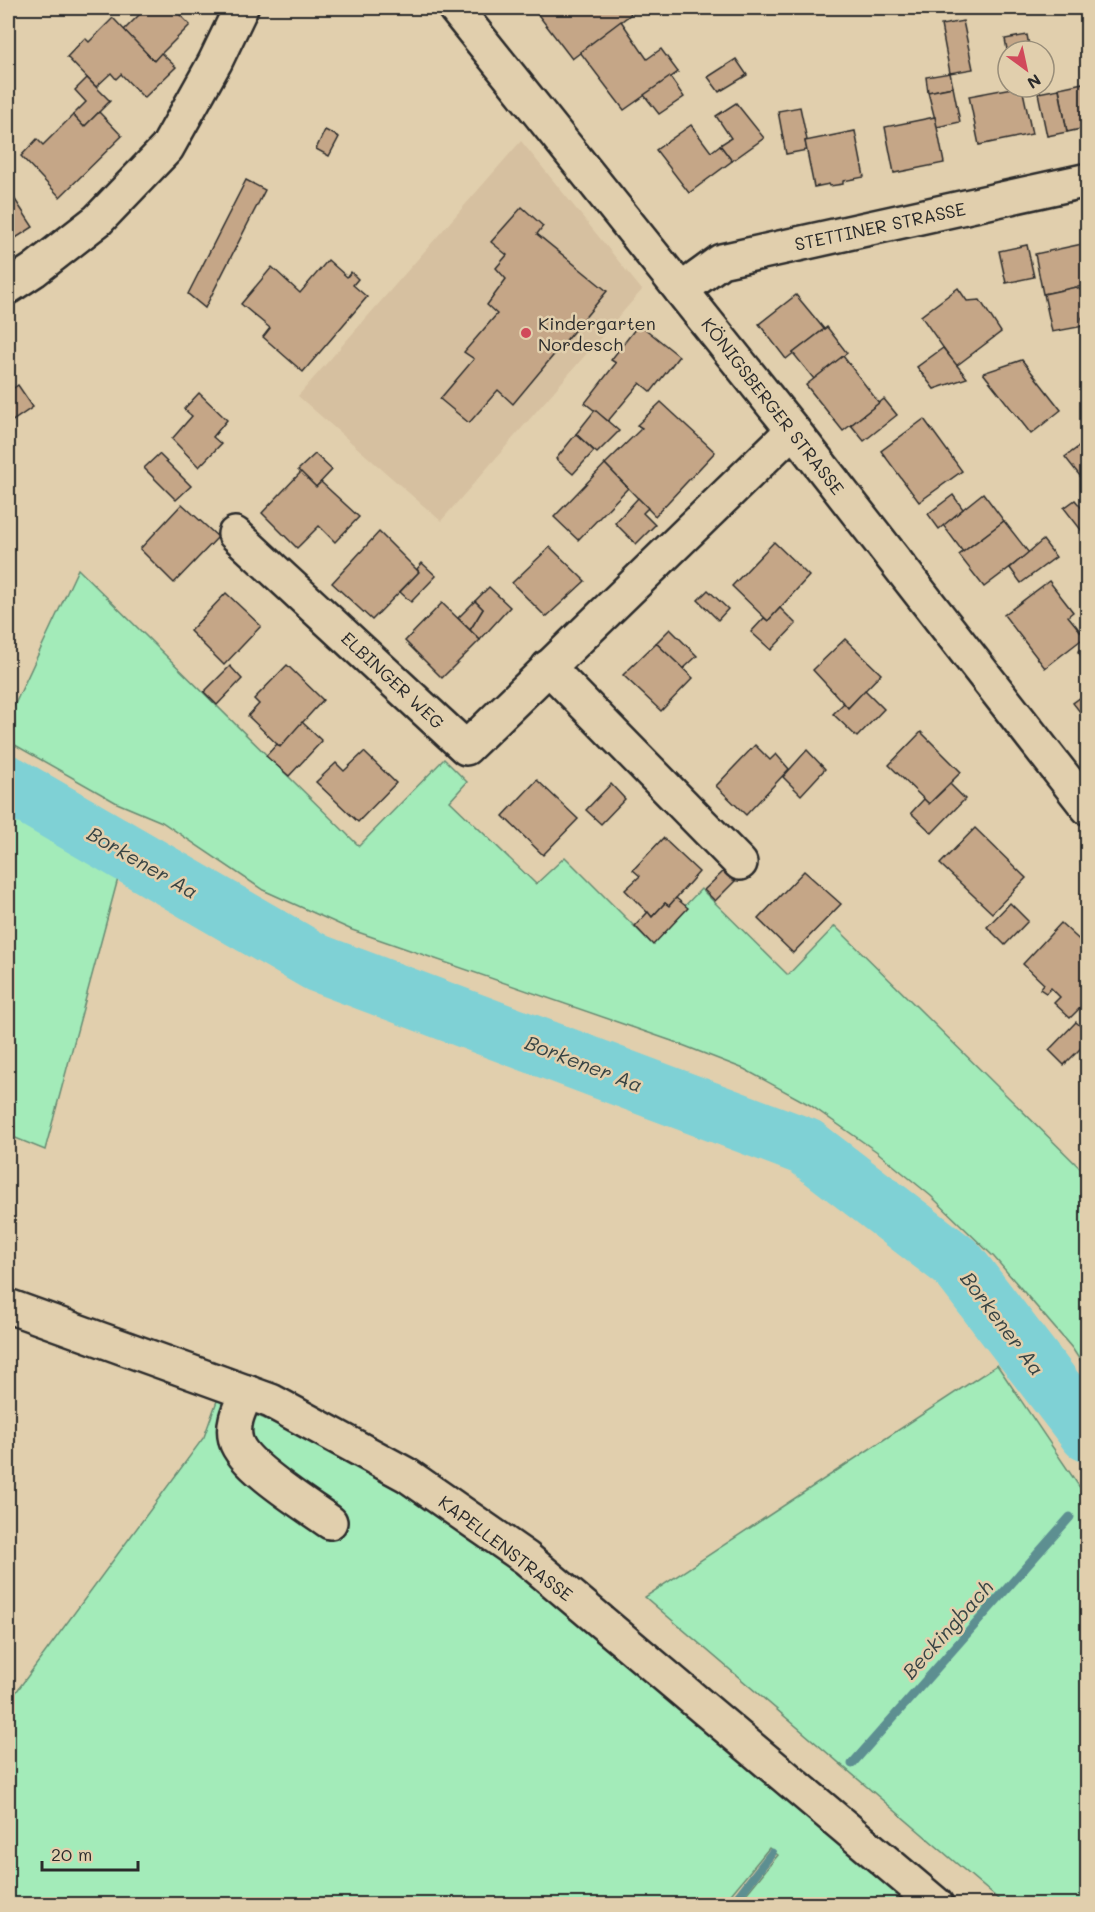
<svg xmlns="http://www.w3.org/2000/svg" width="1095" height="1912" font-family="Mali,sans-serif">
	<rect width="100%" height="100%" fill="#e1cfad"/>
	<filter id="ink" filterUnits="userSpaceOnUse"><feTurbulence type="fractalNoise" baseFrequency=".0167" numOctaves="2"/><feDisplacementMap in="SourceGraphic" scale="12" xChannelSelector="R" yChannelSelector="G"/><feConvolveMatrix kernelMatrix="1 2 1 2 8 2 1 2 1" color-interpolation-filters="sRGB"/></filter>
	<g filter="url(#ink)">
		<polygon fill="#d6c0a0" points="521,141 642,290 441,521 298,396"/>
		<g fill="#a3ebb9" stroke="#678b72" stroke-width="1.5">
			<polygon points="78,569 359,846 444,759 467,782 450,801 536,884 565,857 650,942 701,889 788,975 835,926 1087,1175 1087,1371 1072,1348 994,1257 931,1196 876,1151 810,1105 744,1069 672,1041 352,930 263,890 162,822 117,803 8,741 8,719"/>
			<polygon points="8,803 120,871 45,1150 8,1135"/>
			<polygon points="997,1365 1087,1498 1087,1904 1004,1904 645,1597"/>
			<polygon points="218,1398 296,1433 383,1479 507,1561 912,1904 738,1904 778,1855 769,1848 723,1904 8,1904 8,1703 204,1437"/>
		</g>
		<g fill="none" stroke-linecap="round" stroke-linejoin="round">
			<g stroke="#5d8f91" stroke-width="9">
				<polyline points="852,1764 1070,1517"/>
				<polyline points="732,1904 772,1853"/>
			</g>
			<polyline stroke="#7fd1d5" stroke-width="58" points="8,784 317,963 806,1147 957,1263 1088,1433"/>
		</g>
		<g fill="#c5a687" stroke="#2b2b2b" stroke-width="1.5">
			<polygon points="146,8 173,8 190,25 154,61 124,30"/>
			<polygon points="533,8 627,8 631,14 572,59"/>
			<polygon points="113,18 154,61 161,53 176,67 144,98 121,74 116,79 111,73 96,87 67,57 85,38 89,42"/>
			<polygon points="621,21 647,59 661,49 678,72 624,110 580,52"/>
			<polygon points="963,21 973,69 950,73 941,25"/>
			<polygon points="1027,35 1030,51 1008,51 1008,55 1005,39"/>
			<polygon points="736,59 747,75 719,92 708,77"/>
			<polygon points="950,73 953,87 928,92 926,77"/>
			<polygon points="670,77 684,97 659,114 644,95"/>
			<polygon points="87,78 110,101 84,127 73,115 86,102 75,90"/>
			<polygon points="1083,83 1084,88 1088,88 1088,133 1082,134 1081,129 1067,132 1059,88"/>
			<polygon points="953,87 960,122 937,127 928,92"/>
			<polygon points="1017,87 1022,87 1032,134 979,145 969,96"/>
			<polygon points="1059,89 1067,132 1047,136 1038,93"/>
			<polygon points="736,103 764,138 732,161 720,145 731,138 716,116"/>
			<polygon points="800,107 807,140 805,141 807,150 786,154 778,111"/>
			<polygon points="99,112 122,136 60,197 21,156 37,139 43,145 73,115 84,127"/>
			<polygon points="935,117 944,163 894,173 885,127"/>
			<polygon points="691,125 711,152 720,145 732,161 689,193 656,150"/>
			<polygon points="325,130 339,137 329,156 316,149"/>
			<polygon points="855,131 864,177 843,181 843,184 830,186 829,184 814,187 805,141"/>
			<polygon points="246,180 265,190 205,308 188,294"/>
			<polygon points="8,189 33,227 8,243"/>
			<polygon points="522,207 543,226 537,234 607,291 513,404 498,390 469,423 440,399 474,359 464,352 497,314 487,305 506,279 496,268 507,255 491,242"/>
			<polygon points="1087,243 1088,285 1043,294 1035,254"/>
			<polygon points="1027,245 1034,277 1006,283 999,251"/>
			<polygon points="328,260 347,277 351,272 358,279 353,285 367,297 303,372 263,337 270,328 241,304 272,267 300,293"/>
			<polygon points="1076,287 1085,293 1088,309 1082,318 1084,326 1052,332 1044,294"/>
			<polygon points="958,288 967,301 980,300 1001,332 956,366 921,316"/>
			<polygon points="796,295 824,329 786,359 759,324"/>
			<polygon points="639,324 679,356 651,392 640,383 608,421 585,403 616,363 611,360"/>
			<polygon points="827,327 847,353 814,379 793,353"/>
			<polygon points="943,348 967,378 934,389 917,367"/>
			<polygon points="843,356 879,403 843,431 806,385"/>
			<polygon points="1022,360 1061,410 1031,434 983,373"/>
			<polygon points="8,384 11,390 18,385 33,407 8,424"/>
			<polygon points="199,393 227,420 213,437 221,444 199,467 172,439 192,416 184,409"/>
			<polygon points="884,399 897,415 864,441 851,425"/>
			<polygon points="661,402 715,452 655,516 605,464 642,428 637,425"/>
			<polygon points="595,410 619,431 597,453 576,434"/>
			<polygon points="924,419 962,471 919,502 881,451"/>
			<polygon points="576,434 594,451 573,474 556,459"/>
			<polygon points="1088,440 1088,486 1065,457"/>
			<polygon points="159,454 191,486 176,500 144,468"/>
			<polygon points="315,454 332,470 316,487 298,470"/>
			<polygon points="605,464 628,488 578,540 554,517"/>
			<polygon points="301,472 316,487 321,482 359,517 335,542 319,526 297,548 262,513"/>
			<polygon points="983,493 1004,521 963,552 943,525"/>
			<polygon points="953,495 963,509 939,529 928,514"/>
			<polygon points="638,498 648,508 643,513 655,525 636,544 615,523"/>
			<polygon points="1075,500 1084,511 1088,508 1088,533 1085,535 1064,508"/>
			<polygon points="182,504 218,537 174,583 140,549"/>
			<polygon points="1004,521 1029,553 984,587 959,555"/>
			<polygon points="379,532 419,572 372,620 332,583"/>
			<polygon points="1043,540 1056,557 1021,583 1010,568"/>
			<polygon points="774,542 809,576 768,621 732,586"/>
			<polygon points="550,547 585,581 546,617 512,583"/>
			<polygon points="422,563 436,576 411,602 400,592 419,572 417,569"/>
			<polygon points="1049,581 1073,612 1068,616 1085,637 1045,668 1004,615"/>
			<polygon points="489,587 510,607 480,640 470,630 483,609 475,601"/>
			<polygon points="708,590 728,609 718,620 698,600"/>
			<polygon points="226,593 261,626 224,665 190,631"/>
			<polygon points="475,601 483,609 470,630 458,618"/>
			<polygon points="442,603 480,640 442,678 405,641"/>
			<polygon points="780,608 796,624 771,650 751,632 764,618 768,621"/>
			<polygon points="670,629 697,656 683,669 656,643"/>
			<polygon points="845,639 881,674 848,708 813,670"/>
			<polygon points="656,643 693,678 661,711 623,675"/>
			<polygon points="1088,645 1088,664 1078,652"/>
			<polygon points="287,665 323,700 280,747 248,716 259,704 254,699"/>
			<polygon points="230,666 242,679 217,705 204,692"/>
			<polygon points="865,690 884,709 857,737 833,714 844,703 848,708"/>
			<polygon points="1088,692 1088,722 1073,703"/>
			<polygon points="302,722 322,741 289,776 266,756 277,744 280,747"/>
			<polygon points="921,732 961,772 929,804 889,765"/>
			<polygon points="755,745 770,760 776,754 789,769 746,815 716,786"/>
			<polygon points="807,750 825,769 801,795 783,777"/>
			<polygon points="364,752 396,783 358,822 316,782 336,763 344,771"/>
			<polygon points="537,780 578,819 543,855 503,816"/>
			<polygon points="611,784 625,799 601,824 586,810"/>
			<polygon points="950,784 965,799 932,833 911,813 924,799 929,804"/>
			<polygon points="975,828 1026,878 992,913 940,864"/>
			<polygon points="663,838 699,872 669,906 665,903 652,917 625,890 640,876 633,870"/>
			<polygon points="726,869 736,880 715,901 704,890"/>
			<polygon points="804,871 841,904 793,953 758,919"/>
			<polygon points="676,898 688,908 653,945 635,926 648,912 652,917 665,903 669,906"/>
			<polygon points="1010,903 1028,921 1005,945 987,927"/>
			<polygon points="1061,923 1088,948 1088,1000 1070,1018 1054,1003 1060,997 1051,988 1046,993 1040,989 1044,984 1023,964"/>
			<polygon points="1076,1022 1088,1033 1088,1041 1064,1065 1049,1050"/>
		</g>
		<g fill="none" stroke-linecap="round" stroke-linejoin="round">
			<defs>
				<g id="minor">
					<polyline points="455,8 793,430 1088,808"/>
					<polyline points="8,287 34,270 98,220 167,148 215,62 241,8"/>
					<polyline points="681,290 721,261 1088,180"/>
					<polyline points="235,534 466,748 793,430"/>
					<polyline points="548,667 740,863"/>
					<polyline points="8,1306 271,1401 407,1475 526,1558 936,1904"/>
					<path d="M247 1392C240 1408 231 1423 236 1441 243 1466 308 1506 330 1522"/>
				</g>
			</defs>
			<use href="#minor" stroke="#2b2b2b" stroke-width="38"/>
			<use href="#minor" stroke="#e1cfad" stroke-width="33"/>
		</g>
	</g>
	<circle fill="#d1495b" stroke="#e1cfad" stroke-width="2" cx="526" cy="333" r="6"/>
	<g text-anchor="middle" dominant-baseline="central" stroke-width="5" stroke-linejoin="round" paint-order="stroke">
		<g font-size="18" fill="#2b2b2b" stroke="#e1cfad">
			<text transform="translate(880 226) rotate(-12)">STETTINER STRASSE</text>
			<text transform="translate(773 406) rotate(52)">KÖNIGSBERGER STRASSE</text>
			<text transform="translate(393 680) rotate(43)">ELBINGER WEG</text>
			<text transform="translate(506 1548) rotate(37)">KAPELLENSTRASSE</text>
		</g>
		<g font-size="18" fill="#2b2b2b" stroke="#e1cfad" text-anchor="start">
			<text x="538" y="323">Kindergarten<tspan x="538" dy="21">Nordesch</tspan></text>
		</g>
		<g font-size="20" font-style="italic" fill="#384444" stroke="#e1cfad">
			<text transform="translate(143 862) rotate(30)">Borkener Aa</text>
			<text transform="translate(584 1063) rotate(21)">Borkener Aa</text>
			<text transform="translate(1003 1323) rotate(53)">Borkener Aa</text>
			<text transform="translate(947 1629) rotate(-48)">Beckingbach</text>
		</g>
	</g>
	<rect width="1095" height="1912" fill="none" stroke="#e1cfad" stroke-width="30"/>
	<rect x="15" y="15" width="1065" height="1882" fill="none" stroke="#2b2b2b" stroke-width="2" filter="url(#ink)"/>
	<g transform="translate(1026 69) rotate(147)"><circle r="28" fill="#e1cfad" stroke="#988d79" stroke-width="1.5"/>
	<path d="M0-4.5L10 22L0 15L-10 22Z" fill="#d1495b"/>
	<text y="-9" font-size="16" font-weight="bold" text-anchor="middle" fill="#2b2b2b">N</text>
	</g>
	<path d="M42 1861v9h96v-9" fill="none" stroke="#2b2b2b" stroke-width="3"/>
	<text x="51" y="1861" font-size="18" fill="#2b2b2b" stroke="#e1cfad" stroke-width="4.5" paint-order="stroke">20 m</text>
</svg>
